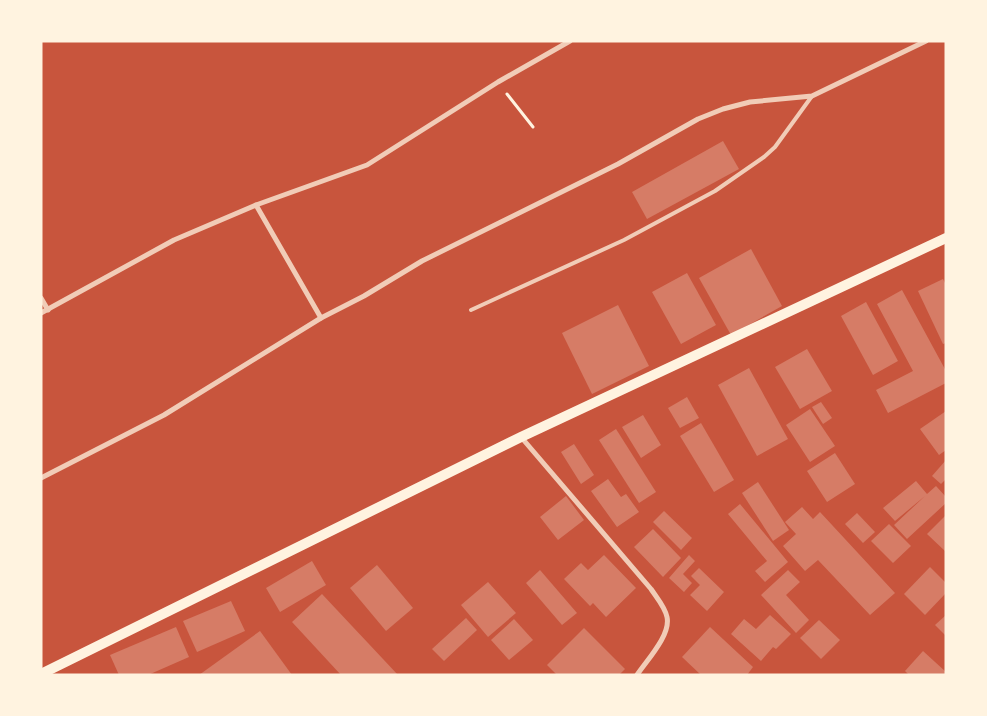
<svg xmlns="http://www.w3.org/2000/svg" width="987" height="716" font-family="'Varela Round',sans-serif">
	<rect width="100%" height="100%" fill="#c8553d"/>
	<g fill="#d67c66">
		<polygon points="723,141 739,169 647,219 632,192"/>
		<polygon points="751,249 782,306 731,335 699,278"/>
		<polygon points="687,273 716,325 681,344 652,292"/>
		<polygon points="943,279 946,285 946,343 943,344 918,291"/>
		<polygon points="902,290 946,371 946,383 888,413 876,390 913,371 877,304"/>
		<polygon points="866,302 898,361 873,375 841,316"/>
		<polygon points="618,305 649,366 592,394 562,333"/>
		<polygon points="807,349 832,391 800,409 775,367"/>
		<polygon points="749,368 788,439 757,456 718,385"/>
		<polygon points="687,397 699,418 680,428 668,408"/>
		<polygon points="821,402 832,418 823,424 812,407"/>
		<polygon points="810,409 835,446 810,462 786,425"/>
		<polygon points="946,411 946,450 939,455 920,429"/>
		<polygon points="643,415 661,445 641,458 622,427"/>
		<polygon points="701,423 734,480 714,492 680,436"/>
		<polygon points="616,429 656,492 639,503 599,440"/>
		<polygon points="574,444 594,475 581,484 561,452"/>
		<polygon points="835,453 855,484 827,502 807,471"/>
		<polygon points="946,460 946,479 941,484 932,476"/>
		<polygon points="608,479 621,497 626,494 639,512 617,527 591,491"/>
		<polygon points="916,481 927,494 936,486 946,497 946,503 907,539 894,525 925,496 895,521 883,508"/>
		<polygon points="758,482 789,530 773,541 742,493"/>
		<polygon points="566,496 584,520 558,540 540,517"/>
		<polygon points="740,504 788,562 765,582 755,571 767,561 728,514"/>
		<polygon points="802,507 813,519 820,512 895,593 870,615 818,560 805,571 783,546 796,534 785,522"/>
		<polygon points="664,511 692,538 681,550 653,522"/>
		<polygon points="857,513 875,532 863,543 845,524"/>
		<polygon points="946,515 946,552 927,534"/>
		<polygon points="889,524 911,546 893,563 871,541"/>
		<polygon points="653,529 681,558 663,577 634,547"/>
		<polygon points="604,555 636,588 606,617 593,603 590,606 564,579 581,563 588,570"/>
		<polygon points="689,555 695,561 683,574 692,583 684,592 669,578"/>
		<polygon points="312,561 326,585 280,612 266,588"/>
		<polygon points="377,565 413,608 386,631 350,588"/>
		<polygon points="930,567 946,583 946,593 925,615 904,594"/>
		<polygon points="699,568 724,592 707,611 690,595 700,585 691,576"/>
		<polygon points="540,570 577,613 562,625 526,583"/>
		<polygon points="788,570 800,582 786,595 809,620 796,633 761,595"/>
		<polygon points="488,582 516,613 488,637 461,605"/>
		<polygon points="322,594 398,675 341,675 292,622"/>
		<polygon points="231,601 245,631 197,652 183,621"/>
		<polygon points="770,615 791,634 776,649 773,647 761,661 731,634 744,619 756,629"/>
		<polygon points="946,615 946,636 935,625"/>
		<polygon points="466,618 477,630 444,661 432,649"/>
		<polygon points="514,619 533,640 509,660 491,640"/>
		<polygon points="819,620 840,640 821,659 800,638"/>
		<polygon points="176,627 189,657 148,675 119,675 110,655"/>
		<polygon points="710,627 753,667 747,675 701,675 682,657"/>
		<polygon points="584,628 625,669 619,675 557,675 547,665"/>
		<polygon points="260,631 292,675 199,675"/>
		<polygon points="923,651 946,672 946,675 909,675 905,671"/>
	</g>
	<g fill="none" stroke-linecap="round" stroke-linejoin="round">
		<polyline stroke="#fff3e0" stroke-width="3" points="507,94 533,127"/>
		<polyline stroke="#f1ccb7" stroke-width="4" points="471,310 624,240 715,191 764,157 775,147 812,96"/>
		<g stroke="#f1ccb7" stroke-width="5">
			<polyline points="256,205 321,318"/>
			<polyline points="41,298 48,310"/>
			<polyline points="41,313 174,240 256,205 367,165 498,82 570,41"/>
			<path d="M521 437 651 589C657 598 665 607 667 617 671 635 647 660 637 675"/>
			<polyline points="41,478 164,415 321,318 364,296 422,261 618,164 698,119 723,109 750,102 812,96 926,41"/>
		</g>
		<polyline stroke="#fff3e0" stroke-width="10" points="41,674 521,437 946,238"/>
	</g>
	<rect width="987" height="716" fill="none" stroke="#fff3e0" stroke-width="85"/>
</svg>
